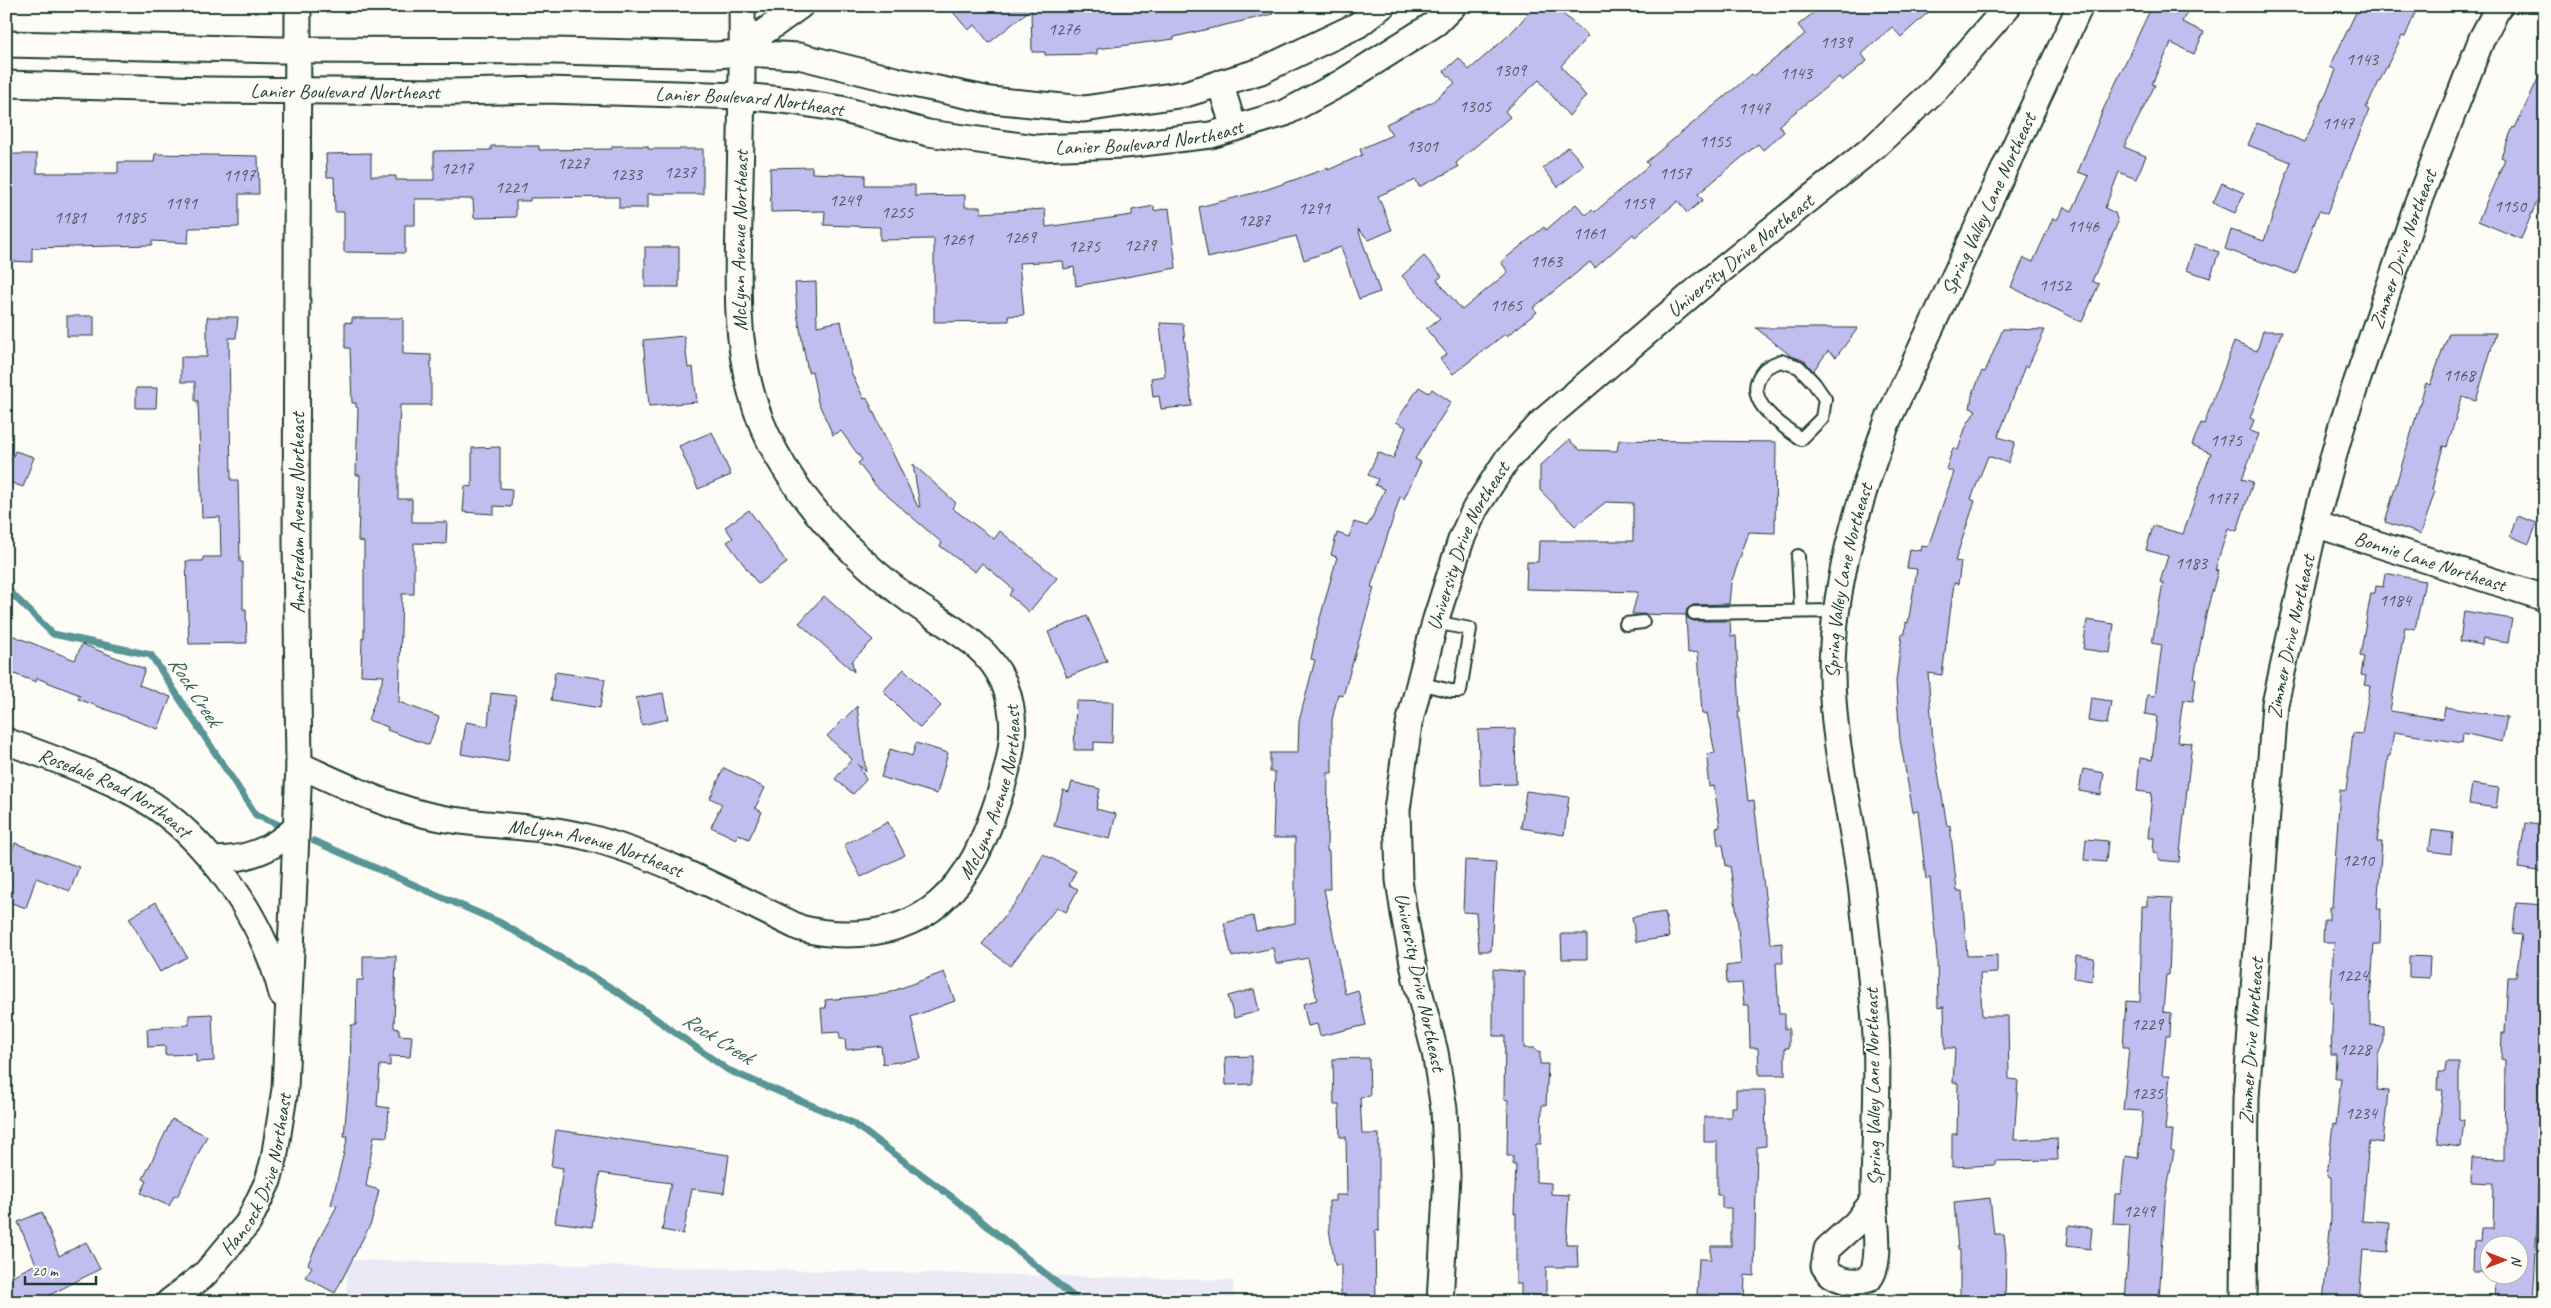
<svg xmlns="http://www.w3.org/2000/svg" width="2551" height="1308" font-family="Caveat,sans-serif">
	<rect width="100%" height="100%" fill="#fdfcf7"/>
	<filter id="ink" filterUnits="userSpaceOnUse"><feTurbulence type="fractalNoise" baseFrequency=".02" numOctaves="2"/><feDisplacementMap in="SourceGraphic" scale="10" xChannelSelector="R" yChannelSelector="G"/><feConvolveMatrix kernelMatrix="1 2 1 2 8 2 1 2 1" color-interpolation-filters="sRGB"/></filter>
	<g filter="url(#ink)">
		<polygon fill="#ebe9f5" points="347,1260 1233,1280 1234,1302 347,1302"/>
		<g fill="none" stroke-linecap="round" stroke-linejoin="round">
			<g stroke="#589595" stroke-width="7">
				<polyline points="6,588 53,634 151,655 256,815 277,824"/>
				<polyline points="314,841 501,923 615,990 728,1070 853,1123 952,1197 1080,1302"/>
			</g>
		</g>
		<g fill="#c1bdef" stroke="#1f3d34">
			<polygon points="948,6 1003,6 1006,9 1272,6 1273,14 1174,37 1174,39 1097,49 1097,54 1045,55 1045,52 1032,52 1031,9 989,43 975,25 968,30"/>
			<polygon points="1535,6 1554,6 1588,36 1561,66 1586,96 1569,116 1539,80 1505,111 1510,117 1456,163 1458,167 1419,187 1416,180 1378,196 1392,230 1369,240 1358,229 1380,292 1359,299 1341,247 1304,260 1296,236 1208,258 1199,207 1265,190 1328,168 1328,170 1362,155 1360,149 1392,135 1386,124 1432,102 1455,83 1444,71 1459,58 1469,70 1509,35"/>
			<polygon points="1822,6 1935,6 1901,37 1892,27 1862,54 1867,61 1842,81 1839,77 1779,125 1784,132 1763,150 1758,144 1698,194 1703,200 1687,213 1678,201 1635,237 1633,234 1595,268 1590,262 1533,308 1537,312 1507,336 1505,334 1453,374 1440,359 1447,354 1426,329 1440,318 1402,276 1424,256 1442,276 1437,280 1462,310 1508,272 1501,262 1544,227 1546,230 1576,204 1586,215 1592,209 1595,212 1649,165 1646,162 1752,74 1754,76 1805,34 1798,25"/>
			<polygon points="2152,6 2190,6 2182,22 2204,32 2194,54 2171,43 2152,84 2155,85 2124,147 2146,156 2136,179 2119,172 2105,208 2115,213 2118,222 2092,281 2099,284 2082,322 2011,287 2024,258 2033,262 2053,218 2057,220 2064,207 2072,211 2089,176 2078,172 2102,112"/>
			<polygon points="2359,6 2418,6 2405,37 2402,36 2366,108 2369,110 2327,214 2319,211 2296,274 2225,249 2231,230 2264,241 2291,162 2248,145 2257,123 2305,142 2336,70 2330,67"/>
			<polygon points="2545,64 2545,183 2521,239 2478,221 2505,159 2501,157 2513,127 2515,128"/>
			<polygon points="491,146 539,146 539,150 612,149 612,146 648,146 648,149 703,149 703,194 648,194 648,208 619,208 619,197 530,198 530,201 516,201 516,217 474,218 473,199 415,199 415,225 405,225 405,253 344,252 344,212 335,212 334,177 327,177 326,154 371,153 371,176 396,176 396,180 434,180 434,151 491,150"/>
			<polygon points="1568,147 1584,165 1558,187 1543,168"/>
			<polygon points="6,154 37,154 37,173 118,173 118,162 154,162 155,154 258,156 259,194 239,194 239,227 189,228 188,243 152,241 152,245 32,248 32,262 6,261"/>
			<polygon points="812,167 812,173 865,175 865,185 915,185 915,196 965,195 965,207 981,207 981,213 1045,209 1046,227 1132,215 1132,210 1154,206 1154,211 1169,208 1176,268 1076,286 1074,267 1064,269 1063,261 1019,263 1024,315 1008,316 1009,321 934,322 934,239 880,240 880,227 824,225 825,211 771,212 770,168"/>
			<polygon points="2222,183 2244,193 2235,213 2213,203"/>
			<polygon points="2195,244 2219,252 2210,278 2186,270"/>
			<rect x="645" y="247" width="34" height="40"/>
			<polygon points="816,282 817,326 841,321 851,372 864,399 867,398 918,507 920,507 913,464 956,503 952,508 994,539 1000,531 1057,578 1029,612 1009,595 1013,589 982,563 975,572 940,546 942,543 875,485 858,463 862,460 841,431 833,435 818,402 812,371 808,372 797,313 795,283"/>
			<rect x="67" y="316" width="27" height="20"/>
			<polygon points="207,317 238,317 236,338 229,338 231,480 238,480 240,562 243,562 243,609 246,609 247,643 189,644 186,561 203,561 203,557 221,557 220,517 202,518 198,401 195,401 195,382 181,382 181,357 207,357"/>
			<polygon points="352,318 403,318 403,354 431,355 431,405 400,405 398,459 398,499 412,499 412,522 447,522 446,544 414,543 414,594 402,594 399,702 439,717 429,745 387,730 388,727 368,720 384,676 361,675 362,638 364,638 364,542 358,541 360,475 356,475 358,408 356,407 356,403 352,403 350,348 345,348 345,322 352,323"/>
			<polygon points="1160,323 1183,324 1192,406 1161,409 1159,396 1153,397 1151,378 1165,376"/>
			<polygon points="1756,328 1858,328 1836,357 1828,351 1813,371 1805,361 1791,356"/>
			<polygon points="2003,329 2045,330 2028,367 2025,366 1998,437 2015,442 2008,463 1988,456 1971,499 1975,501 1955,561 1961,562 1958,584 1954,583 1942,675 1928,673 1933,742 1947,826 1950,825 1957,891 1962,891 1967,956 1997,955 1997,973 1980,974 1982,1016 2008,1016 2009,1079 2018,1080 2014,1140 2057,1138 2058,1160 1995,1161 1995,1165 1952,1167 1952,1134 1957,1134 1958,1083 1953,1083 1955,1048 1945,1048 1944,1007 1938,1008 1937,958 1930,878 1926,879 1918,811 1913,812 1900,740 1896,682 1902,634 1905,634 1906,622 1908,623 1917,569 1907,568 1910,549 1921,551 1922,546 1928,547 1954,472 1946,469 1953,448 1958,450 1966,426 1976,410 1970,408 1972,396 1982,371 1985,372"/>
			<polygon points="2263,331 2282,331 2250,418 2254,420 2250,431 2259,434 2242,479 2253,482 2237,531 2228,528 2215,570 2218,571 2207,610 2194,678 2196,678 2193,701 2183,700 2177,742 2192,743 2179,862 2158,860 2158,853 2153,852 2154,838 2148,838 2152,793 2137,791 2140,758 2152,760 2157,716 2145,714 2147,695 2155,696 2162,645 2152,643 2163,583 2160,582 2168,556 2146,550 2153,526 2183,534 2211,453 2192,445 2201,423 2204,424 2234,342 2257,351"/>
			<polygon points="2449,333 2496,333 2476,401 2462,397 2447,447 2443,446 2432,490 2435,491 2421,534 2385,522 2426,383 2430,385"/>
			<polygon points="684,336 688,368 693,367 697,402 649,406 643,340"/>
			<polygon points="1419,387 1429,393 1432,389 1451,402 1415,459 1421,462 1404,499 1400,497 1371,587 1374,588 1343,696 1338,694 1332,720 1332,773 1328,773 1327,851 1329,851 1330,889 1324,889 1345,994 1358,990 1366,1025 1320,1036 1317,1024 1308,1026 1303,1004 1317,1000 1308,958 1276,964 1273,948 1232,957 1224,923 1253,916 1256,931 1295,923 1295,838 1273,838 1275,772 1270,772 1270,753 1298,753 1299,721 1315,660 1311,659 1317,629 1337,557 1331,555 1337,533 1349,537 1354,522 1367,526 1371,520 1385,489 1375,485 1378,479 1368,475 1378,452 1393,459 1406,427 1396,422"/>
			<polygon points="136,388 157,388 156,408 136,408"/>
			<polygon points="712,432 731,475 698,489 679,446"/>
			<polygon points="1569,440 1580,450 1617,451 1619,440 1776,442 1775,533 1749,532 1731,583 1729,604 1693,605 1687,609 1686,614 1687,618 1694,621 1730,621 1731,636 1736,636 1740,712 1738,712 1748,801 1754,800 1770,940 1772,944 1782,943 1783,963 1776,963 1779,1014 1785,1014 1785,1029 1789,1028 1789,1048 1785,1048 1785,1075 1759,1075 1758,1048 1750,1048 1749,1005 1744,1005 1742,983 1727,984 1726,966 1741,964 1737,915 1730,866 1726,866 1723,845 1718,845 1716,828 1720,827 1714,786 1709,787 1707,769 1709,768 1707,754 1715,753 1707,713 1702,714 1698,652 1688,653 1686,615 1632,614 1638,592 1526,589 1527,562 1538,562 1539,541 1633,541 1633,503 1606,502 1575,526 1540,490 1540,466"/>
			<polygon points="500,447 500,488 512,489 511,507 494,506 494,514 463,512 465,486 472,487 472,448"/>
			<polygon points="15,451 34,457 23,487 6,481 6,460 11,462"/>
			<polygon points="749,510 787,563 758,584 727,542 733,538 725,527"/>
			<polygon points="2517,516 2537,523 2529,544 2510,536"/>
			<polygon points="2385,573 2425,581 2415,629 2405,627 2390,711 2443,719 2445,707 2507,717 2502,742 2463,733 2462,743 2394,732 2390,756 2388,756 2377,842 2382,842 2377,909 2381,909 2380,944 2374,944 2370,1002 2370,1025 2384,1026 2384,1041 2378,1055 2377,1090 2388,1091 2383,1143 2369,1141 2362,1221 2390,1223 2388,1252 2363,1250 2359,1302 2323,1302 2331,1219 2331,1177 2327,1176 2333,1124 2336,1125 2341,1078 2335,1078 2336,1055 2331,1055 2333,1003 2330,1002 2334,942 2323,942 2324,920 2329,920 2329,907 2332,907 2340,790 2346,791 2353,733 2362,734 2370,686 2364,685 2366,676 2361,675 2364,657 2360,656 2371,593 2375,593 2376,586 2383,587"/>
			<polygon points="824,596 873,640 852,661 854,672 799,623"/>
			<polygon points="2464,611 2512,619 2508,642 2483,638 2482,645 2460,641"/>
			<polygon points="1087,616 1107,661 1067,677 1048,632"/>
			<polygon points="2087,620 2114,624 2110,653 2083,649"/>
			<polygon points="6,633 75,660 82,644 145,669 139,685 171,697 158,729 78,699 80,695 37,678 36,682 6,671"/>
			<polygon points="904,669 941,706 920,728 883,691"/>
			<polygon points="555,672 605,679 600,708 551,700"/>
			<polygon points="491,693 516,696 508,762 461,754 466,722 488,726"/>
			<polygon points="663,693 668,719 642,725 636,698"/>
			<polygon points="2091,698 2111,701 2107,724 2088,721"/>
			<polygon points="1076,701 1113,702 1112,743 1094,742 1094,750 1074,750"/>
			<polygon points="857,706 866,772 858,764 866,780 853,794 835,779 852,759 827,736"/>
			<polygon points="1515,729 1516,784 1480,785 1478,730"/>
			<polygon points="916,743 948,753 937,794 881,777 890,749 912,756"/>
			<polygon points="724,768 765,788 755,808 762,812 749,839 738,834 736,839 711,827 722,804 710,798"/>
			<polygon points="2083,769 2104,773 2101,795 2079,791"/>
			<polygon points="1072,782 1100,789 1096,809 1116,814 1110,839 1054,826 1063,790 1069,792"/>
			<polygon points="2472,784 2499,788 2496,808 2469,804"/>
			<polygon points="1526,791 1569,797 1564,835 1521,828"/>
			<polygon points="888,822 905,855 861,877 844,845"/>
			<polygon points="2525,823 2545,826 2545,872 2518,868"/>
			<polygon points="2432,830 2453,833 2451,854 2429,851"/>
			<polygon points="2086,839 2108,841 2106,862 2084,860"/>
			<polygon points="15,843 79,867 70,891 36,878 26,908 6,901 6,866"/>
			<polygon points="1043,854 1076,871 1069,885 1078,889 1066,912 1057,907 1010,966 982,944 1024,892"/>
			<polygon points="1465,860 1496,862 1491,951 1479,951 1476,913 1463,912"/>
			<polygon points="2147,897 2172,898 2169,975 2166,975 2163,1012 2171,1013 2170,1036 2166,1036 2162,1075 2170,1075 2165,1130 2173,1130 2171,1150 2174,1151 2165,1201 2159,1302 2125,1302 2130,1225 2113,1224 2115,1194 2121,1194 2125,1156 2138,1158 2143,1111 2123,1110 2129,1047 2123,1047 2126,1001 2140,1002 2142,906 2147,906"/>
			<polygon points="156,902 187,957 160,972 129,918"/>
			<polygon points="2516,903 2545,905 2545,1011 2542,1072 2539,1072 2538,1129 2541,1130 2535,1269 2533,1302 2495,1302 2496,1276 2518,1276 2518,1246 2488,1246 2488,1272 2473,1272 2474,1241 2480,1242 2481,1229 2493,1229 2494,1183 2471,1182 2472,1158 2504,1159 2505,1060 2501,1059 2502,1033 2505,1033 2508,977 2516,977 2522,935 2513,934"/>
			<polygon points="1665,912 1669,937 1636,942 1632,917"/>
			<polygon points="1561,934 1587,934 1587,959 1562,959"/>
			<polygon points="2076,955 2094,958 2092,981 2074,978"/>
			<polygon points="363,956 396,956 394,1028 399,1029 399,1035 412,1036 410,1057 390,1056 390,1066 380,1065 377,1106 389,1108 387,1137 374,1136 366,1186 379,1190 371,1223 335,1293 305,1277 312,1267 308,1264 318,1241 337,1206 331,1205 348,1136 344,1136 350,1070 351,1025 356,1025 357,980 363,980"/>
			<polygon points="2409,956 2430,957 2429,978 2409,977"/>
			<polygon points="1493,969 1524,972 1524,1048 1535,1048 1536,1051 1540,1051 1540,1064 1548,1064 1546,1105 1542,1105 1541,1144 1536,1144 1536,1182 1551,1183 1551,1194 1569,1195 1566,1244 1577,1244 1578,1267 1546,1267 1546,1295 1521,1295 1521,1284 1516,1284 1516,1213 1514,1213 1516,1165 1513,1165 1513,1156 1507,1156 1508,1100 1504,1099 1505,1036 1493,1036"/>
			<polygon points="944,972 955,1001 911,1017 921,1059 883,1064 881,1046 846,1050 845,1039 840,1039 839,1032 823,1033 821,1008 826,1008 825,1000 885,994"/>
			<polygon points="1254,989 1259,1011 1234,1018 1228,996"/>
			<polygon points="212,1014 214,1061 196,1062 196,1054 165,1055 165,1046 148,1047 147,1029 163,1028 163,1026 189,1025 189,1015"/>
			<polygon points="1252,1056 1252,1084 1226,1085 1225,1057"/>
			<polygon points="1369,1058 1370,1096 1360,1097 1362,1134 1379,1134 1379,1231 1375,1231 1376,1302 1341,1302 1341,1265 1335,1265 1329,1229 1329,1201 1335,1201 1335,1195 1347,1195 1346,1137 1340,1137 1339,1105 1334,1105 1333,1059"/>
			<polygon points="2446,1062 2459,1062 2459,1119 2464,1120 2461,1147 2437,1144 2443,1090 2437,1090 2438,1072 2445,1072"/>
			<polygon points="1736,1090 1765,1090 1766,1146 1757,1147 1754,1276 1745,1275 1744,1301 1706,1300 1706,1295 1697,1295 1699,1259 1711,1259 1711,1246 1731,1246 1731,1208 1722,1208 1722,1195 1717,1195 1717,1142 1704,1142 1704,1117 1731,1117 1731,1107 1736,1107"/>
			<polygon points="172,1119 207,1136 177,1197 174,1196 169,1206 141,1193 147,1181 143,1179"/>
			<polygon points="556,1130 729,1155 724,1193 692,1189 683,1234 662,1230 671,1183 600,1173 592,1227 555,1222 563,1168 551,1166"/>
			<polygon points="1990,1198 1994,1234 2004,1234 2006,1254 2005,1302 1960,1302 1960,1250 1958,1250 1954,1202"/>
			<polygon points="42,1212 59,1256 86,1242 100,1269 36,1302 6,1302 6,1279 36,1264 18,1222"/>
			<polygon points="2069,1225 2092,1228 2090,1249 2067,1246"/>
		</g>
		<g fill="none" stroke-linecap="round" stroke-linejoin="round">
			<defs>
				<g id="service">
					<path d="M1781 361 1799 367 1814 383 1825 399 1822 418 1801 439C1781 425 1739 399 1764 370 1767 366 1776 363 1781 361Z"/>
					<polyline points="1798,556 1801,611"/>
					<polyline points="1694,613 1836,611"/>
					<polyline points="1626,624 1643,622"/>
					<polyline points="1419,683 1451,691 1460,691 1470,629 1435,622"/>
				</g>
				<g id="minor">
					<polyline points="6,44 280,50 556,51 716,55 743,53 799,56 899,81 990,100 1084,109 1185,94 1261,71 1358,25 1382,6"/>
					<polyline points="743,47 800,6"/>
					<polyline points="1220,83 1234,128"/>
					<path id="s1" d="M6 84 207 90 452 92 547 90 742 96 791 101 841 109 928 133 1035 148 1125 145 1211 135 1285 113 1341 83 1436 23 1453 6"/>
					<path id="s2" d="M2315 524 2545 598"/>
					<path id="s3" d="M6 741C50 758 103 775 142 798 208 837 264 921 282 994"/>
					<path id="s4" d="M299 765C344 785 391 809 441 818 489 827 539 825 587 837 660 856 732 895 800 928 846 940 902 935 939 903 970 876 984 841 997 803 1010 763 1021 725 1004 683 988 644 946 626 914 603 844 552 774 477 751 392 735 335 738 276 739 218 741 147 743 77 742 6"/>
					<path d="M213 860C246 860 272 850 296 828"/>
					<path id="s5" d="M1874 1200 1856 1223 1827 1249 1824 1266C1833 1281 1854 1284 1869 1279 1883 1262 1874 1220 1874 1198 1874 1144 1879 1090 1876 1036 1873 988 1867 940 1862 892 1853 819 1833 749 1832 675 1832 587 1858 502 1888 420L2080 6"/>
					<path id="s6" d="M169 1302 205 1274 248 1223 268 1181 274 1159 285 1089 299 765 296 542 298 6"/>
					<path id="s7" d="M1440 1302 1447 1176 1444 1109 1435 1052 1416 979 1404 914 1399 880 1397 810 1409 724 1435 622 1461 540 1475 509 1506 461 1543 421 1698 289 1875 146 1936 89 2008 6"/>
					<path id="s8" d="M2244 1302 2246 1098 2275 704 2315 524 2342 425 2417 205 2482 38 2499 6"/>
				</g>
			</defs>
			<use href="#service" stroke="#1f3d34" stroke-width="16"/>
			<use href="#minor" stroke="#1f3d34" stroke-width="29"/>
			<use href="#service" stroke="#fdfcf7" stroke-width="12"/>
			<use href="#minor" stroke="#fdfcf7" stroke-width="25"/>
		</g>
	</g>
	<g text-anchor="middle" dominant-baseline="central" stroke-width="4" stroke-linejoin="round" paint-order="stroke">
		<g font-size="18" fill="#485d63">
			<text x="1064" y="29">1276</text>
			<text x="1836" y="42">1139</text>
			<text x="2362" y="59">1143</text>
			<text x="1510" y="70">1309</text>
			<text x="1796" y="73">1143</text>
			<text x="1475" y="106">1305</text>
			<text x="1754" y="108">1147</text>
			<text x="2338" y="123">1147</text>
			<text x="1715" y="141">1155</text>
			<text x="1422" y="146">1301</text>
			<text x="573" y="163">1227</text>
			<text x="457" y="168">1217</text>
			<text x="680" y="172">1237</text>
			<text x="1675" y="173">1157</text>
			<text x="626" y="174">1233</text>
			<text x="239" y="175">1197</text>
			<text x="511" y="187">1221</text>
			<text x="845" y="200">1249</text>
			<text x="181" y="203">1191</text>
			<text x="1638" y="203">1159</text>
			<text x="2510" y="206">1150</text>
			<text x="1314" y="208">1291</text>
			<text x="897" y="212">1255</text>
			<text x="70" y="217">1181</text>
			<text x="130" y="217">1185</text>
			<text x="1254" y="220">1287</text>
			<text x="2083" y="226">1146</text>
			<text x="1589" y="233">1161</text>
			<text x="1020" y="237">1269</text>
			<text x="957" y="239">1261</text>
			<text x="1140" y="245">1279</text>
			<text x="1084" y="246">1275</text>
			<text x="1546" y="261">1163</text>
			<text x="2055" y="285">1152</text>
			<text x="1506" y="305">1165</text>
			<text x="2459" y="375">1168</text>
			<text x="2226" y="440">1175</text>
			<text x="2222" y="498">1177</text>
			<text x="2191" y="563">1183</text>
			<text x="2395" y="600">1184</text>
			<text x="2358" y="860">1210</text>
			<text x="2352" y="975">1224</text>
			<text x="2147" y="1024">1229</text>
			<text x="2355" y="1049">1228</text>
			<text x="2147" y="1093">1235</text>
			<text x="2361" y="1113">1234</text>
			<text x="2139" y="1211">1249</text>
		</g>
		<g font-size="20" fill="#1f3d34" stroke="#fdfcf7">
			<text stroke="none"><textPath href="#s1" startOffset="339">Lanier Boulevard Northeast</textPath></text>
			<text stroke="none"><textPath href="#s1" startOffset="744">Lanier Boulevard Northeast</textPath></text>
			<text stroke="none"><textPath href="#s1" startOffset="1149">Lanier Boulevard Northeast</textPath></text>
			<text stroke="none"><textPath href="#s5" startOffset="1245">Spring Valley Lane Northeast</textPath></text>
			<text stroke="none"><textPath href="#s4" startOffset="1464">McLynn Avenue Northeast</textPath></text>
			<text stroke="none"><textPath href="#s8" startOffset="1072">Zimmer Drive Northeast</textPath></text>
			<text stroke="none"><textPath href="#s7" startOffset="1178">University Drive Northeast</textPath></text>
			<text transform="translate(297 513) rotate(-90)">Amsterdam Avenue Northeast</text>
			<text stroke="none"><textPath href="#s7" startOffset="772">University Drive Northeast</textPath></text>
			<text stroke="none"><textPath href="#s2" startOffset="121">Bonnie Lane Northeast</textPath></text>
			<text stroke="none"><textPath href="#s5" startOffset="840">Spring Valley Lane Northeast</textPath></text>
			<text stroke="none"><textPath href="#s8" startOffset="668">Zimmer Drive Northeast</textPath></text>
			<text stroke="none"><textPath href="#s4" startOffset="804">McLynn Avenue Northeast</textPath></text>
			<text stroke="none"><textPath href="#s3" startOffset="121">Rosedale Road Northeast</textPath></text>
			<text stroke="none"><textPath href="#s4" startOffset="310">McLynn Avenue Northeast</textPath></text>
			<text transform="translate(1420 982) rotate(78)">University Drive Northeast</text>
			<text stroke="none"><textPath href="#s8" startOffset="261">Zimmer Drive Northeast</textPath></text>
			<text transform="translate(1873 1087) rotate(-91)">Spring Valley Lane Northeast</text>
			<text stroke="none"><textPath href="#s6" startOffset="161">Hancock Drive Northeast</textPath></text>
		</g>
		<g font-size="21" font-style="italic" fill="#37625c" stroke="#fdfcf7">
			<text transform="translate(195 691) rotate(57)">Rock Creek</text>
			<text transform="translate(718 1038) rotate(32)">Rock Creek</text>
		</g>
	</g>
	<rect width="2551" height="1308" fill="none" stroke="#fdfcf7" stroke-width="25"/>
	<rect x="12" y="12" width="2526" height="1283" fill="none" stroke="#1f3d34" stroke-width="2" filter="url(#ink)"/>
	<g transform="translate(2504 1260) rotate(90)"><circle r="24" fill="#fdfcf7" stroke="#a4b0a9"/>
	<path d="M0-4L9 19L0 12L-9 19Z" fill="#c8321e"/>
	<text y="-8" font-size="14" font-weight="bold" text-anchor="middle" fill="#1f3d34">N</text>
	</g>
	<path d="M25 1276v8h71v-8" fill="none" stroke="#1f3d34" stroke-width="2.5"/>
	<text x="32" y="1276" font-size="15" fill="#1f3d34" stroke="#fdfcf7" stroke-width="4" paint-order="stroke">20 m</text>
</svg>
